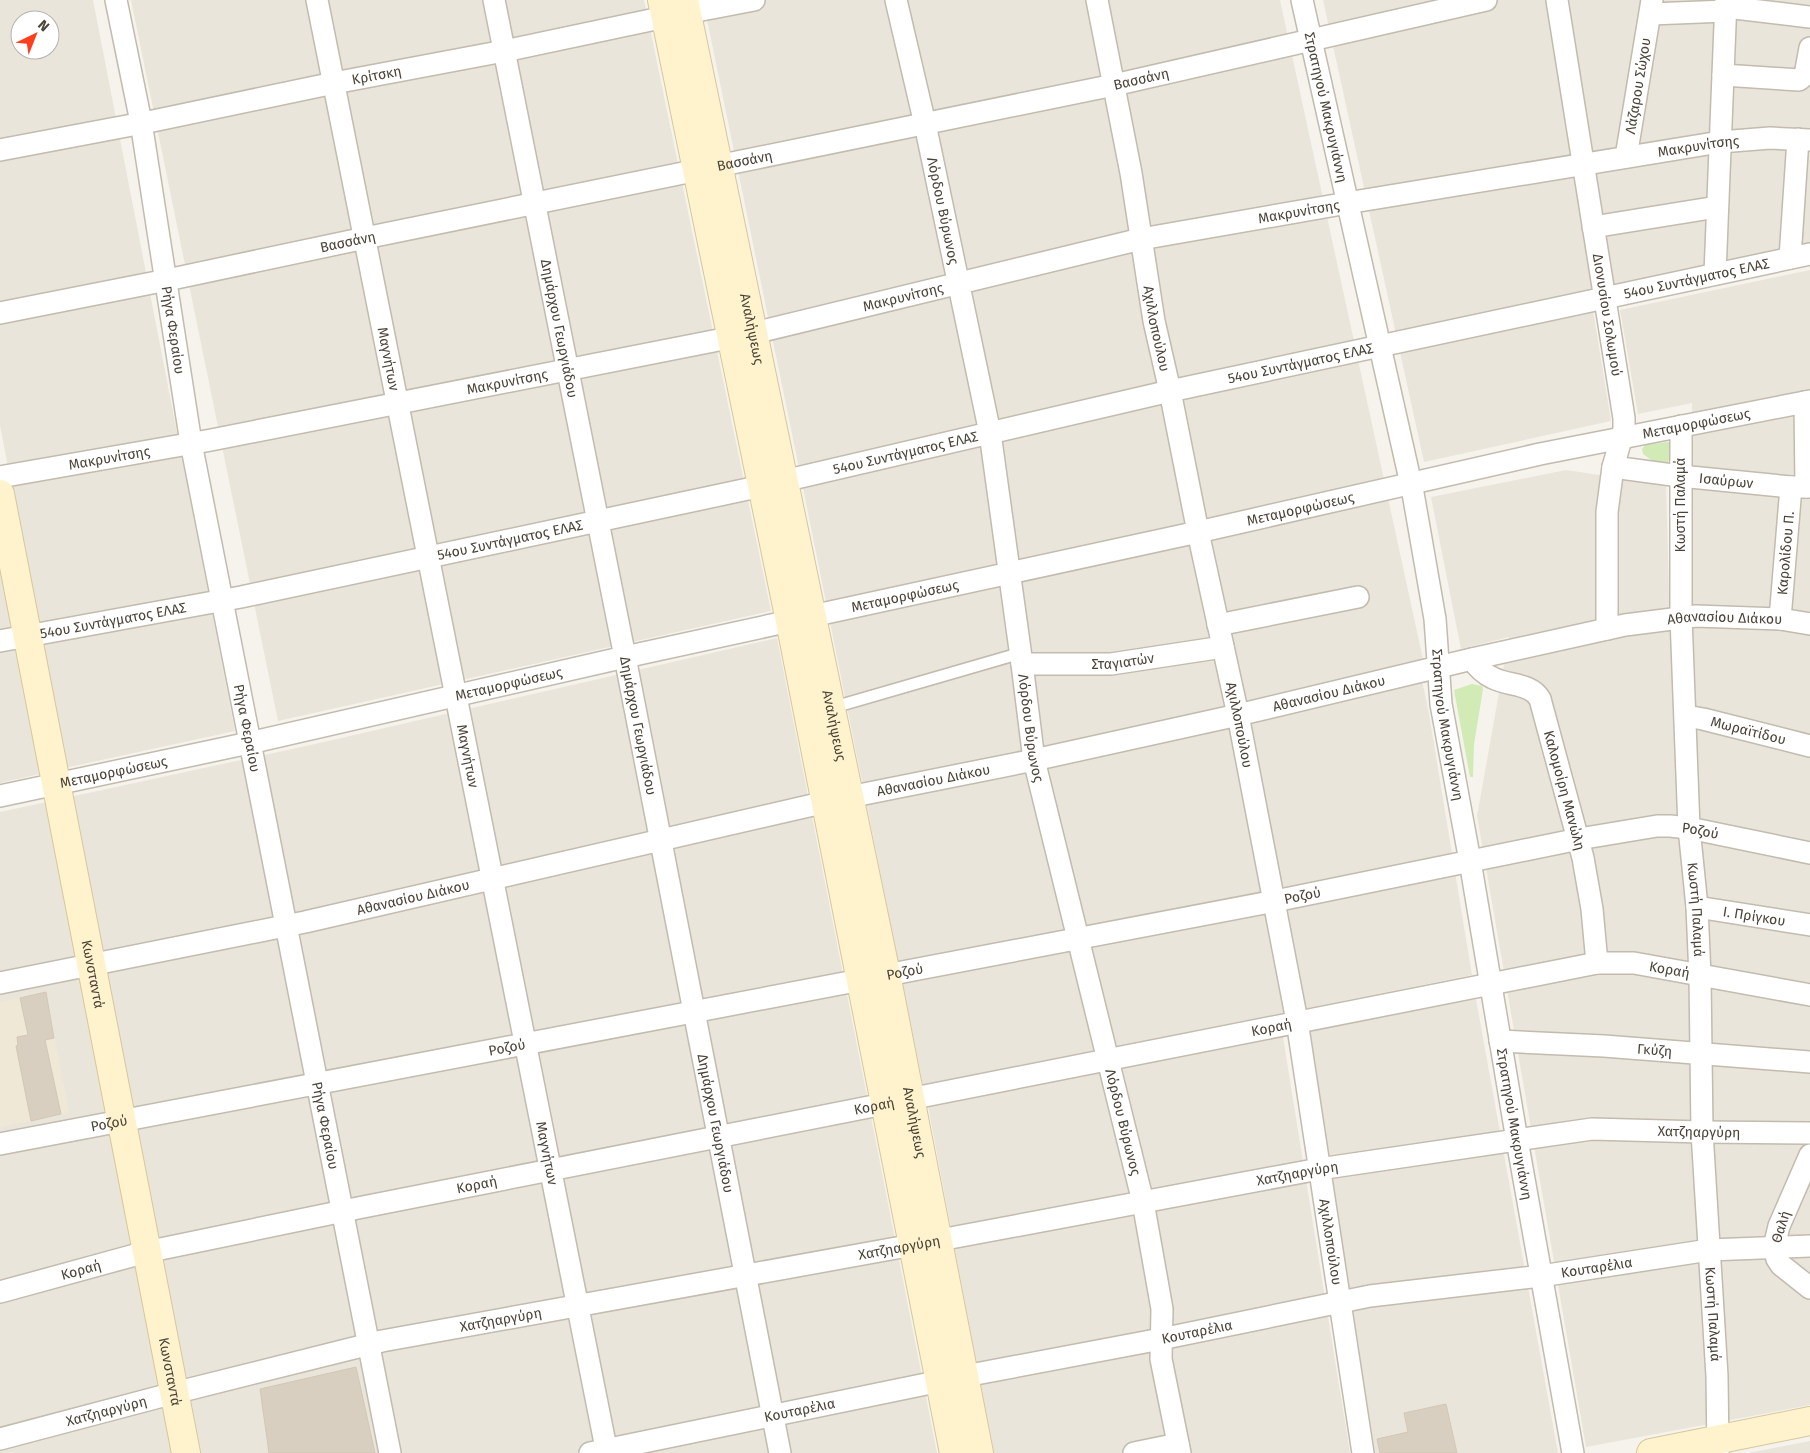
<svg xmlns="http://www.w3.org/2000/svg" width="1810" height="1453" font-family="'Fira Sans',sans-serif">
	<rect width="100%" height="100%" fill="#f6f3ec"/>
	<g fill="#eae5da" fill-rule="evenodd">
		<path d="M0 0H93L235 731 65 768 0 425ZM20 20H50V50H20Z"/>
		<polygon points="131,0 644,0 771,611 278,721"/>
		<polygon points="703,0 1280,0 1424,664 1419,665 1429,714 1472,975 923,1085 799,468"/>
		<polygon points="1323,0 1810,0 1810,243 1590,292 1611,421 1424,462"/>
		<polygon points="1810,270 1810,614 1692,606 1692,403 1638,414 1620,310"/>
		<polygon points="1566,470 1666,485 1670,628 1694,626 1776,629 1810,634 1810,1405 1586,1447 1477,816 1509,637 1461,649 1431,497"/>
		<polygon points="0,564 40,774 0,783"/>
		<polygon points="777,638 937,1453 0,1453 0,812 315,744"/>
		<polygon points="1476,999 1558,1453 1375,1453 1310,1030"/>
		<polygon points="1283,1037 1350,1453 993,1453 928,1106"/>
		<polygon points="1810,1441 1810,1453 1748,1453"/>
	</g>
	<polygon fill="#efe8d6" points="46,992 69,1113 0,1127 0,1002"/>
	<g fill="#d2eab5">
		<polygon points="1668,442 1671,444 1668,465 1657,464 1643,454 1642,449 1645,445"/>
		<polygon points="1472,684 1482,686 1483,689 1474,744 1473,777 1470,777 1454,690"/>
	</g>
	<g fill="#d8cfc1" stroke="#d3c7b4">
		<polygon points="46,992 54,1038 45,1040 61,1114 31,1121 16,1046 18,1045 17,1037 28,1035 20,998"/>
		<polygon points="356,1367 375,1453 269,1453 260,1389"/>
		<polygon points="1446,1404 1457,1453 1380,1453 1377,1439 1408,1432 1404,1413"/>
	</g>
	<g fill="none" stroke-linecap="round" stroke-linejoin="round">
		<defs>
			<polyline id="lane" points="831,708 1021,653"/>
			<g id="street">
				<path id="s1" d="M116 0 141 122 191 443 390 1453"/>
				<path id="s2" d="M317 0 607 1453"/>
				<path id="s3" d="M494 0 625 657 780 1453"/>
				<path id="s4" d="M896 0 925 124 990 433 1022 664 1034 760 1143 1202 1162 1309 1161 1359 1180 1453"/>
				<path id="s5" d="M1097 0 1131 173 1154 321 1170 391 1198 532 1238 715 1297 1021 1363 1453"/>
				<path id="s6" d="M1302 0 1413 493 1435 619 1441 704 1470 861 1517 1140 1573 1453"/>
				<path id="s7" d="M1557 0 1624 418V429L1613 467 1607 512V629"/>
				<polyline points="1726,7 1810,17"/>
				<polyline points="1651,14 1726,11"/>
				<polyline points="1723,75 1799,80 1805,75 1810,48"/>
				<path id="s8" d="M0 150 148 122 334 83 504 51 665 17 754 0"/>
				<path id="s9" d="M1626 157 1652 0"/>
				<polyline points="1593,227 1717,207"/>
				<polyline points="1790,258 1798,139"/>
				<polyline points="1715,274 1726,0"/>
				<path id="s10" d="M0 313 167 280 365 238 1114 85 1486 0"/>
				<polyline points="1805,402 1806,487"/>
				<path id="s11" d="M1681 426V617L1689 828 1697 907 1700 976 1702 1132 1717 1376 1718 1453"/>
				<path id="s12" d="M1613 467 1680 476 1791 487H1810"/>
				<path id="s13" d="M0 477 211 440 754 333 1141 239 1359 201 1720 142 1770 138 1810 140"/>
				<path id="s14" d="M812 616 1198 532 1540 454 1810 401"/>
				<path id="s15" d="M1780 619 1791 487"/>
				<polyline points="1218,625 1358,597"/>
				<path id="s16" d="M0 641 241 597 598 521 762 486 1170 391 1810 254"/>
				<path id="s17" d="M1472 659C1477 667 1484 674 1493 678 1508 686 1531 683 1540 699L1583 858 1592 909 1597 963"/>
				<path id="s18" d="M1022 664H1111L1223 647"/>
				<path id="s19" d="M1686 716 1703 719 1810 746"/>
				<path id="s20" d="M0 796 249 743 625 657 790 621"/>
				<path id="s21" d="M849 797 1034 760 1238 715 1472 659 1625 625 1696 616 1780 619 1810 624"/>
				<path id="s22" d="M1697 907 1810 925"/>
				<path id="s23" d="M0 983 305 922 826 802"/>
				<path id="s24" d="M1500 1041 1604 1046 1810 1062"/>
				<path id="s25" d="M0 1144 1275 901 1579 839 1657 826H1670L1689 828 1810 853"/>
				<polyline points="1810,1155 1779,1226 1774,1247 1777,1259 1781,1265 1810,1288"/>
				<path id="s26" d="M0 1292 146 1252 358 1208 1597 963H1634L1810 995"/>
				<path id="s27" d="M0 1439 174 1393 382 1341 913 1245 1319 1169 1592 1129 1702 1132 1810 1133"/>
				<path id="s28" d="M590 1453 965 1376 1161 1339 1370 1296 1541 1276 1709 1250 1810 1246"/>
				<polyline points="1134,1453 1178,1444"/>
			</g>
			<g id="secondary">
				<polyline points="662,0 790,621 954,1453"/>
				<path id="s29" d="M684 0 886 974 979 1453"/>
				<path id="s30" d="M0 494 186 1453"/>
				<polyline points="1651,1453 1810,1421"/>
			</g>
		</defs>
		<use href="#lane" stroke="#c2bbae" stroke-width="14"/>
		<use href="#street" stroke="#c2bbae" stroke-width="24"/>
		<use href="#secondary" stroke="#d6c79b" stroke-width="30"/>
		<use href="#lane" stroke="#fff" stroke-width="11"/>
		<use href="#street" stroke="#fff" stroke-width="21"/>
		<use href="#secondary" stroke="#fff3cd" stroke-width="28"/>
	</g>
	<g text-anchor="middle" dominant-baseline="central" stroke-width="5" stroke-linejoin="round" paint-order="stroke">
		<g font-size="14" fill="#4b4439" stroke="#fff">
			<text stroke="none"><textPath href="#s8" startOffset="384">Κρίτσκη</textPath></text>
			<text stroke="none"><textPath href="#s10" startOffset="1165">Βασσάνη</textPath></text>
			<text stroke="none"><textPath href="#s9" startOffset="72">Λάζαρου Σώχου</textPath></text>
			<text stroke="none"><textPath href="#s6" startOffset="110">Στρατηγού Μακρυγιάννη</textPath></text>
			<text stroke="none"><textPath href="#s13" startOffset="1731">Μακρυνίτσης</textPath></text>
			<text stroke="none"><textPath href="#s10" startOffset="760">Βασσάνη</textPath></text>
			<text stroke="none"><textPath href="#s4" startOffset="216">Λόρδου Βύρωνος</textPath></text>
			<text stroke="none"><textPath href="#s13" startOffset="1326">Μακρυνίτσης</textPath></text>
			<text stroke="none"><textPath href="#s10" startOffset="355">Βασσάνη</textPath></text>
			<text stroke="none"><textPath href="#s16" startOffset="1735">54ου Συντάγματος ΕΛΑΣ</textPath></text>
			<text stroke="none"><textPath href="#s13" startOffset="921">Μακρυνίτσης</textPath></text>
			<text stroke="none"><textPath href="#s7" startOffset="319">Διονυσίου Σολωμού</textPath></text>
			<text stroke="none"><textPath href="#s5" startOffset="334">Αχιλλοπούλου</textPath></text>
			<text stroke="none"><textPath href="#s1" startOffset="335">Ρήγα Φεραίου</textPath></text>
			<text stroke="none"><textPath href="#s3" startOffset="335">Δημάρχου Γεωργιάδου</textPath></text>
			<text stroke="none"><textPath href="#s29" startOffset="336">Αναλήψεως</textPath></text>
			<text stroke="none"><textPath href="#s2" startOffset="366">Μαγνήτων</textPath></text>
			<text stroke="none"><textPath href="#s16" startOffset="1330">54ου Συντάγματος ΕΛΑΣ</textPath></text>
			<text stroke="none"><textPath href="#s13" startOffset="516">Μακρυνίτσης</textPath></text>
			<text stroke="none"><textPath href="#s14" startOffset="905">Μεταμορφώσεως</textPath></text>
			<text stroke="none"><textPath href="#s16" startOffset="925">54ου Συντάγματος ΕΛΑΣ</textPath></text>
			<text stroke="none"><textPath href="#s13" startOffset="111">Μακρυνίτσης</textPath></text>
			<text stroke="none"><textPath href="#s12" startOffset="114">Ισαύρων</textPath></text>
			<text transform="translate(1680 505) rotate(-90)">Κωστή Παλαμά</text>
			<text stroke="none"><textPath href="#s14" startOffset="500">Μεταμορφώσεως</textPath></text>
			<text stroke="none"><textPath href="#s16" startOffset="520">54ου Συντάγματος ΕΛΑΣ</textPath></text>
			<text stroke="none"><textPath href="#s15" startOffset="66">Καρολίδου Π.</textPath></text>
			<text stroke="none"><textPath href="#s14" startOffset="95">Μεταμορφώσεως</textPath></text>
			<text stroke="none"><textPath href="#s16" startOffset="115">54ου Συντάγματος ΕΛΑΣ</textPath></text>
			<text stroke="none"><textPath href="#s21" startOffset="895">Αθανασίου Διάκου</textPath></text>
			<text stroke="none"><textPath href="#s18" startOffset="101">Σταγιατών</textPath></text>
			<text stroke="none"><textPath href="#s20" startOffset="521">Μεταμορφώσεως</textPath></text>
			<text stroke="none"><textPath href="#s21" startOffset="491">Αθανασίου Διάκου</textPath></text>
			<text stroke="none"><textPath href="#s6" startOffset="740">Στρατηγού Μακρυγιάννη</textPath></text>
			<text stroke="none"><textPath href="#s5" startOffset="739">Αχιλλοπούλου</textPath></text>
			<text stroke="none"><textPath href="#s3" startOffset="740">Δημάρχου Γεωργιάδου</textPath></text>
			<text stroke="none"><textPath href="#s29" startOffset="741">Αναλήψεως</textPath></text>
			<text stroke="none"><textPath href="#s1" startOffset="740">Ρήγα Φεραίου</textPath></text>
			<text stroke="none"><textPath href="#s4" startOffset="741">Λόρδου Βύρωνος</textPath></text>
			<text stroke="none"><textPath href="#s19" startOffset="64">Μωραϊτίδου</textPath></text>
			<text stroke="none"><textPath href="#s2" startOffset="771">Μαγνήτων</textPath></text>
			<text stroke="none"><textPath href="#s20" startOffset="116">Μεταμορφώσεως</textPath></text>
			<text stroke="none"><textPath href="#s21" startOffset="86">Αθανασίου Διάκου</textPath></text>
			<text stroke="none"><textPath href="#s17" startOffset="176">Καλομοίρη Μανώλη</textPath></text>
			<text stroke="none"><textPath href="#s25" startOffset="1731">Ροζού</textPath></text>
			<text stroke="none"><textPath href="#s25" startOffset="1326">Ροζού</textPath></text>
			<text stroke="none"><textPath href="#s23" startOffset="422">Αθανασίου Διάκου</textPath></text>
			<text stroke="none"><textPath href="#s11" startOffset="484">Κωστή Παλαμά</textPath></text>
			<text stroke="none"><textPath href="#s22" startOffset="58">Ι. Πρίγκου</textPath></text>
			<text stroke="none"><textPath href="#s25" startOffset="921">Ροζού</textPath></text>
			<text stroke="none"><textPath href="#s26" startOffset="1704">Κοραή</textPath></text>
			<text stroke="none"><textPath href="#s30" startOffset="489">Κωνσταντά</textPath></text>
			<text stroke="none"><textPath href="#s26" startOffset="1299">Κοραή</textPath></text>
			<text stroke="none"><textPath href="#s25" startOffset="516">Ροζού</textPath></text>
			<text stroke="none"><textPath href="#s24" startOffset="155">Γκύζη</textPath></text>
			<text stroke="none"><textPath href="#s26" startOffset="894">Κοραή</textPath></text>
			<text stroke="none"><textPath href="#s4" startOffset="1146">Λόρδου Βύρωνος</textPath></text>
			<text stroke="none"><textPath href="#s25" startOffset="111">Ροζού</textPath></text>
			<text stroke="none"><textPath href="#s29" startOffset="1146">Αναλήψεως</textPath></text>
			<text stroke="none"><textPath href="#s3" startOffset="1145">Δημάρχου Γεωργιάδου</textPath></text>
			<text stroke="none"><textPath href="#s6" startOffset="1145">Στρατηγού Μακρυγιάννη</textPath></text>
			<text stroke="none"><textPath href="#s1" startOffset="1145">Ρήγα Φεραίου</textPath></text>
			<text stroke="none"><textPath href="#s27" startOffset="1730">Χατζηαργύρη</textPath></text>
			<text stroke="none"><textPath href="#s2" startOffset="1176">Μαγνήτων</textPath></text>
			<text stroke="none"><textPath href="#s27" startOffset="1325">Χατζηαργύρη</textPath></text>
			<text stroke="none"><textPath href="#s26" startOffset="489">Κοραή</textPath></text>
			<text transform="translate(1781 1227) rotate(-72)">Θαλή</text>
			<text stroke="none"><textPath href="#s5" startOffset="1264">Αχιλλοπούλου</textPath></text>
			<text stroke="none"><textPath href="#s27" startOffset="920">Χατζηαργύρη</textPath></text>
			<text stroke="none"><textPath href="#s28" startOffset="1024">Κουταρέλια</textPath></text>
			<text stroke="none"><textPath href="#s26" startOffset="84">Κοραή</textPath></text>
			<text stroke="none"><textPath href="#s11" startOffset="889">Κωστή Παλαμά</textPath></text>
			<text stroke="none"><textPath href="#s27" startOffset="515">Χατζηαργύρη</textPath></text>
			<text stroke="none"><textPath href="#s28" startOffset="619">Κουταρέλια</textPath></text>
			<text stroke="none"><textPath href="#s30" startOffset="894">Κωνσταντά</textPath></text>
			<text stroke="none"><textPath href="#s27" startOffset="110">Χατζηαργύρη</textPath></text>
			<text stroke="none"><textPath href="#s28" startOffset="214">Κουταρέλια</textPath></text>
		</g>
	</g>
	<g transform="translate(35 35) rotate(43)"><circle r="24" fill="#ffffff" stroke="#b7b4b0"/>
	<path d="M0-4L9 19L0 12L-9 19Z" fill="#fc3f1d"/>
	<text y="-8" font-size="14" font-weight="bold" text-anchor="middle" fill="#4b4439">N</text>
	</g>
</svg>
